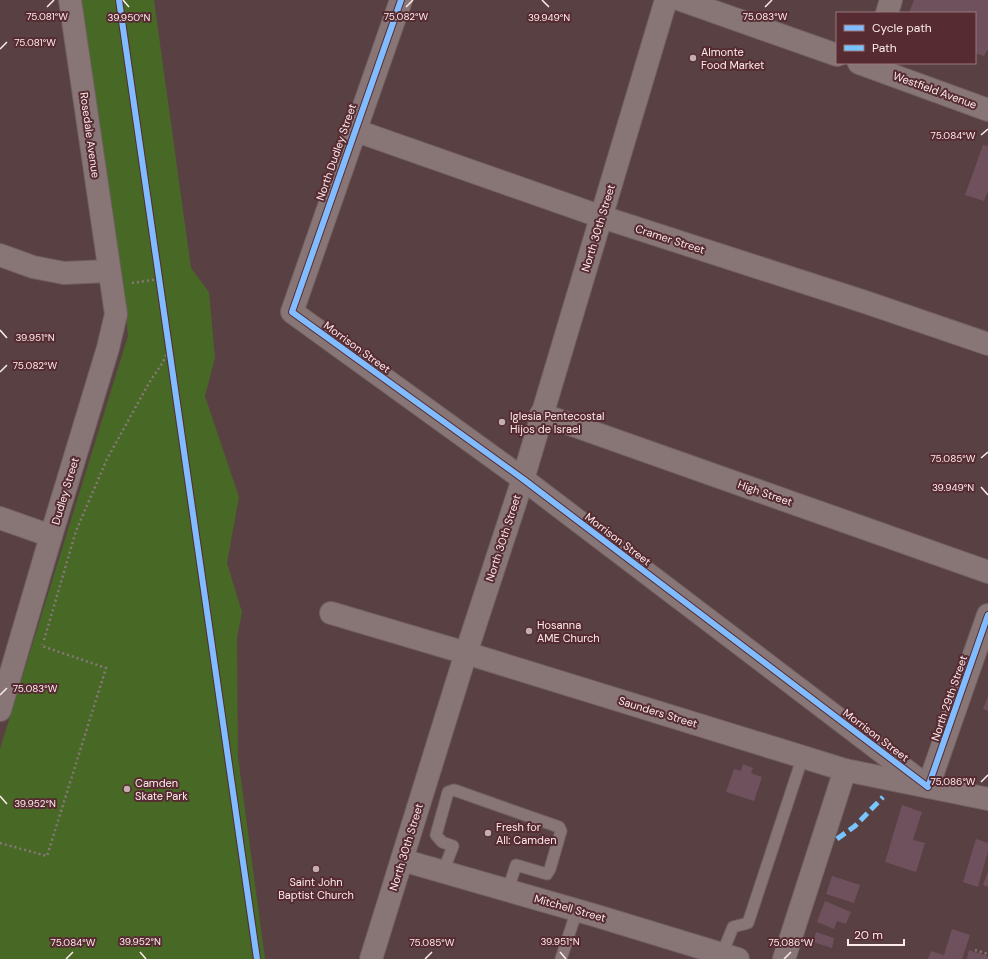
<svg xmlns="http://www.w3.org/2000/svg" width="988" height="959" font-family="'DM Sans',sans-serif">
	<rect width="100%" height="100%" fill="#584043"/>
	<polygon fill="#486826" points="81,0 154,0 191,268 209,292 215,358 205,396 239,497 227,563 242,612 237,638 238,757 265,959 0,959 0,749 128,336 123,278 112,232"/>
	<g fill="#6f515d">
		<polygon points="914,0 988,0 988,50 987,50 984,56 975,53 975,13 909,13"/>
		<polygon points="983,145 988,146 988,191 984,201 965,195"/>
		<polygon points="988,696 988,711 983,709"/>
		<polygon points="743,764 753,768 751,773 762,777 754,801 726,792 734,769 741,771"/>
		<polygon points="902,805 922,812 913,840 925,843 916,872 885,862"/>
		<polygon points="976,839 988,843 988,851 978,887 963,882"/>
		<polygon points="988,871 988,887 983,885"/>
		<polygon points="832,876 860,885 854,903 826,894"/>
		<polygon points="825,901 851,912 846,924 837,921 834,929 817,922"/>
		<polygon points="952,929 970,935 962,959 928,959 931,951 944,955"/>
		<polygon points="816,932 834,938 832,948 813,942"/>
		<polygon points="969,950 988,956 988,959 967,959"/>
	</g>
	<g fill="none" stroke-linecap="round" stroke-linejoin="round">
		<defs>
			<g id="lane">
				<polyline points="443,872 453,846 442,842 436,835 448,792 454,790 559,827 561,831 550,869 547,874 516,865 508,890"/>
				<polyline points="722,954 733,927 748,923 803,756"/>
				<polyline points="561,959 577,910"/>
			</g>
			<g id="street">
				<polyline points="401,0 292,312 523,479 928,787 988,615"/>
				<polyline points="887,13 891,0"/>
				<polyline points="354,130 602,217 865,302 988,344"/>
				<polyline points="0,255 33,267 64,273 109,271"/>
				<polyline points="541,414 988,572"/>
				<polyline points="0,518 51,536"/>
				<polyline points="331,613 466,653 845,770 988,799"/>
				<polyline points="0,710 51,536 108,348 116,314 70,0"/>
				<polyline points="402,860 597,916 738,959"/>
				<polyline points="371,959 466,653 523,479 666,0"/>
				<polyline points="784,959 845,770"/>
			</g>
			<g id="secondary">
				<polyline points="681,0 837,55"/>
				<polyline points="859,63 988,110"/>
			</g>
		</defs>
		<use href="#lane" stroke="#725f62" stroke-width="13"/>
		<use href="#street" stroke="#725f62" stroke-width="24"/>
		<use href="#secondary" stroke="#725f62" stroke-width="24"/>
		<g stroke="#887779" stroke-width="2.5" stroke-dasharray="2 3" stroke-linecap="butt">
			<polyline points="132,283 159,279"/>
			<polyline points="44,640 76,531 107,459 149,383 163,362 169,348"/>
			<polyline points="0,843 47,856 106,668 42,646 42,644"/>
			<polyline points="975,950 988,954"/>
		</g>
		<use href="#lane" stroke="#887677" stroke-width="11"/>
		<use href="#street" stroke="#887677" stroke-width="22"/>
		<use href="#secondary" stroke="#887677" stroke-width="22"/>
		<polyline stroke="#76c5fe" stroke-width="5" stroke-dasharray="10 5" stroke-linecap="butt" points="837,839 855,826 883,797"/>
		<defs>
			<g id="cycleway">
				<polyline points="119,0 257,959"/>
				<polyline points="401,0 292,312 523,479 928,787 988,615"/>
			</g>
		</defs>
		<use href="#cycleway" stroke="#562b31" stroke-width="8"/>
		<use href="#cycleway" stroke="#80bcff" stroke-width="6"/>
	</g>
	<path fill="none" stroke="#fdebec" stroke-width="1.5" d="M123 0 129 7M542 0 549 7M47 7 54 0M406 7 413 0M765 7 772 0M0 49 7 42M981 135 988 129M0 330 7 338M0 372 7 365M981 458 988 452M981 487 988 495M0 695 7 688M981 782 988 775M0 796 7 804M140 952 146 959M560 952 566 959M66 959 73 952M425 959 432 952M784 959 791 952"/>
	<g fill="#c3afb1" stroke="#562b31" stroke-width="1.5">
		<circle cx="693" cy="58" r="4"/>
		<circle cx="502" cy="422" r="4"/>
		<circle cx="529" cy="631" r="4"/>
		<circle cx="127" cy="789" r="4"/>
		<circle cx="488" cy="833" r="4"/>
		<circle cx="316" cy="869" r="4"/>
	</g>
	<g text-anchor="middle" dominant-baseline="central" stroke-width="4" stroke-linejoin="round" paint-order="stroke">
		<g font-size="11" fill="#fdebec" stroke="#562b31" text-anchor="start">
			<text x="701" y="52">Almonte<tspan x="701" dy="13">Food Market</tspan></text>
			<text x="510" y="416">Iglesia Pentecostal<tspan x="510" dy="13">Hijos de Israel</tspan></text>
			<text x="537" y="625">Hosanna<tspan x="537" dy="13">AME Church</tspan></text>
			<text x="135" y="783">Camden<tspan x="135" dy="13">Skate Park</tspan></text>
			<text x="496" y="827">Fresh for<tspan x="496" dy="13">All: Camden</tspan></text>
			<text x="316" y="882" text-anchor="middle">Saint John<tspan x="316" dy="13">Baptist Church</tspan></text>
		</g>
		<g font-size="11" fill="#fdebec" stroke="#562b31">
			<text transform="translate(935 90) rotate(20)">Westfield Avenue</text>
			<text transform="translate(90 135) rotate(82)">Rosedale Avenue</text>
			<text transform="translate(336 152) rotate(-71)">North Dudley Street</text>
			<text transform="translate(598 228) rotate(-73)">North 30th Street</text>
			<text transform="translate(670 239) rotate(18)">Cramer Street</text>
			<text transform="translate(357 347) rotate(36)">Morrison Street</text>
			<text transform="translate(65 491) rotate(-73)">Dudley Street</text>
			<text transform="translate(765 493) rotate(19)">High Street</text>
			<text transform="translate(503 538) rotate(-72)">North 30th Street</text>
			<text transform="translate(618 539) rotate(37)">Morrison Street</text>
			<text transform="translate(949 698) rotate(-71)">North 29th Street</text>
			<text transform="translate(658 712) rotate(17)">Saunders Street</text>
			<text transform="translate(876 735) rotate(37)">Morrison Street</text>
			<text transform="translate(406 847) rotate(-73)">North 30th Street</text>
			<text transform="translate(570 908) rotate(16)">Mitchell Street</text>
		</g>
	</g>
	<g font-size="10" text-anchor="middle" fill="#fdebec" stroke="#562b31" stroke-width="4" stroke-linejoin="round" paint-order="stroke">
		<text x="47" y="20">75.081°W</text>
		<text x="406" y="20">75.082°W</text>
		<text x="765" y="20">75.083°W</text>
		<text x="549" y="21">39.949°N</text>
		<text x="129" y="21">39.950°N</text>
		<text x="35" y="46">75.081°W</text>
		<text x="953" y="139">75.084°W</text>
		<text x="35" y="341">39.951°N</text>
		<text x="35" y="369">75.082°W</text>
		<text x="953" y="462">75.085°W</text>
		<text x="953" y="491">39.949°N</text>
		<text x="35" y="692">75.083°W</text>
		<text x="953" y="785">75.086°W</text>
		<text x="35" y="807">39.952°N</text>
		<text x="140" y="945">39.952°N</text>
		<text x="560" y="945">39.951°N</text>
		<text x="73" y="946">75.084°W</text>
		<text x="432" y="946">75.085°W</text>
		<text x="791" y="946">75.086°W</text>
	</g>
	<rect x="836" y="12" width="140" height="52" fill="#562b31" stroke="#99787c"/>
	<rect x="844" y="25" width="20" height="6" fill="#80bcff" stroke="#99787c"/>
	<text x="872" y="32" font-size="12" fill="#fdebec">Cycle path</text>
	<rect x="844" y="45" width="20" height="6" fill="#76c5fe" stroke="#99787c"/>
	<text x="872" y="52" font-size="12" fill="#fdebec">Path</text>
	<path d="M848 939v6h56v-6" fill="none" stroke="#fdebec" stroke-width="2"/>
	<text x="854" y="939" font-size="12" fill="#fdebec" stroke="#562b31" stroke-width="3" paint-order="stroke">20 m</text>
</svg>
